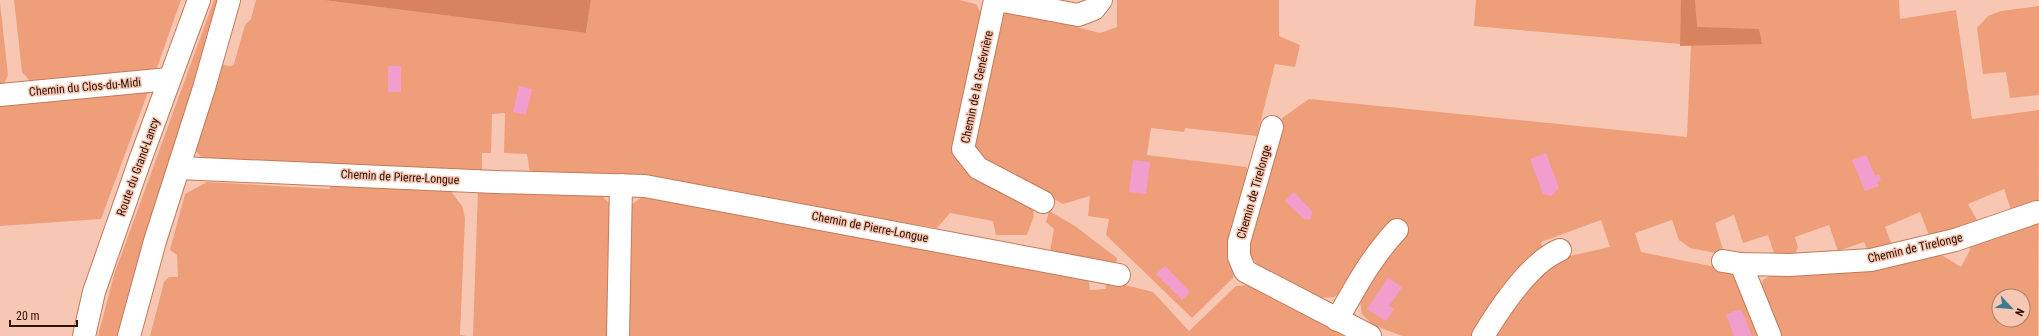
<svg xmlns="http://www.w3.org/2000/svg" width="2039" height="336" font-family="'Roboto Condensed',sans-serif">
	<rect width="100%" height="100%" fill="#f7c7b3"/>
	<g fill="#ef9e7a" fill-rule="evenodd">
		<polygon points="14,0 181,0 155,73 39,85 30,81 22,72"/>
		<polygon points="214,0 223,0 122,336 98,336 114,275"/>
		<polygon points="256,0 323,0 586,33 591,0 959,0 976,4 982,15 954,141 1032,203 1034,216 1027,235 996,235 993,221 950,213 937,228 856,215 530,173 527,154 504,153 505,113 492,114 491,153 482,153 482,171 214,160 200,156 196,151 222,65 231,66 234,64 245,25 251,19"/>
		<polygon points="1117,0 1279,0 1279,36 1300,45 1295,67 1275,64 1257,136 1185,128 1184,132 1151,128 1147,155 1246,167 1251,176 1233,235 1228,239 1227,259 1234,269 1233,278 1192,318 1106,235 1109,219 1088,216 1090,196 1063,204 985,163 974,148 1000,16 1009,10 1100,33 1117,27"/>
		<path d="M1476 0H1899L1900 19 1956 10 1972 119 2039 110 2038 336H1777L1760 291 1763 280 1773 274 1940 254 1961 267 1970 250V240L2012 213 2004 189 1968 204 1978 222 1930 238 1920 212 1885 227 1894 250 1869 253 1864 242 1838 251 1829 225 1795 237 1798 247 1794 257 1776 259 1768 235 1743 243 1734 215 1715 223 1723 250 1721 254 1690 248 1679 240 1672 220 1635 233 1641 252 1730 270 1737 278 1761 336H1495L1498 326 1552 260 1610 247 1601 220 1541 242 1543 249 1474 336H1402L1373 325 1362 314 1360 302 1346 290 1334 297 1319 298 1262 268 1251 258 1249 241 1282 118 1309 99 1687 137 1691 45 1474 26ZM1999 296H2023V320H1999Z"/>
		<polygon points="0,3 8,75 4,84 0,87"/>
		<polygon points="2039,6 2039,95 2010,98 2006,72 1983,74 1977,28 1988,16 2001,11"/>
		<polygon points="148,92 101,219 0,226 0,105"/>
		<polygon points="207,182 330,189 331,182 447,186 462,206 465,218 460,335 467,336 150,336 164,282 169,277 178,277 177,255 170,250 185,194"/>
		<polygon points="478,189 599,192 612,207 609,336 473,336"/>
		<polygon points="645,195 1088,277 1090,290 1106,289 1105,280 1153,292 1189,331 1236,286 1248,285 1349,336 628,336 631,205"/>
		<polygon points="1049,211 1075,226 1117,258 1116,265 1050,252 1054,229 1046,222"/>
	</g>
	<g fill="#d7835f">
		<polygon points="323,0 591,0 586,33"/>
		<polygon points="1681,0 1695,0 1697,27 1759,29 1762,44 1680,46"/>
	</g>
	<g fill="#f19ece">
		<rect x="388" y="66" width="13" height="26"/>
		<polygon points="519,86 532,89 526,115 513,112"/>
		<polygon points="1546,153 1559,188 1551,196 1543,194 1530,159"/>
		<polygon points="1866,155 1875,176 1879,174 1881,180 1877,182 1879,186 1865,191 1852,160"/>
		<polygon points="1133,160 1150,162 1146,194 1129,192"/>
		<polygon points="1294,192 1312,211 1311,219 1304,219 1285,201"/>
		<polygon points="1165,266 1190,292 1182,300 1156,274"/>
		<polygon points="1388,278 1402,287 1389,306 1394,309 1386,321 1367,309"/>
		<polygon points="1741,309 1752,336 1734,336 1726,314"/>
	</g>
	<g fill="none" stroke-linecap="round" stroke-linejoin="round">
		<defs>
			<g id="street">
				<polyline points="995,0 963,149 978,168 1043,202"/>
				<polyline points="998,0 1078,15 1094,9 1101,0"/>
				<polyline points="0,95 169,79"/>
				<polyline points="1272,127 1239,242 1239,257 1245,271 1370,336"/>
				<polyline points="179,168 495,182 645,186 1119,275"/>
				<polyline points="1723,261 1741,264 1789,265 1871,260 1955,240 2037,212"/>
				<polyline points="1741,264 1770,336"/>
				<path d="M1337 320C1355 288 1372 256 1397 230"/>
				<polyline points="129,336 155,241 204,88 229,0"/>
				<polyline points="618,336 621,185"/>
				<path d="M1483 336C1500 308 1530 262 1560 250"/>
			</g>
			<polyline id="secondary" points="84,336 94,292 139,163 199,0"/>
		</defs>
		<use href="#street" stroke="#c37a5a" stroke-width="24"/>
		<use href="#secondary" stroke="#c37a5a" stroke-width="24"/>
		<use href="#street" stroke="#fff" stroke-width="22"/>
		<use href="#secondary" stroke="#fff" stroke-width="22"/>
	</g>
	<g text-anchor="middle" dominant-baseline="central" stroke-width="3" stroke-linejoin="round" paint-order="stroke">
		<g font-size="12" fill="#2e1205" stroke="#f7c7b3">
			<text transform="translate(85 87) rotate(-5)">Chemin du Clos-du-Midi</text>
			<text transform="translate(977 87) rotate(-78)">Chemin de la Genévrière</text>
			<text transform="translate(138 167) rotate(-70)">Route du Grand-Lancy</text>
			<text transform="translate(400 177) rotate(3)">Chemin de Pierre-Longue</text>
			<text transform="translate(1254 192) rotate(-74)">Chemin de Tirelonge</text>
			<text transform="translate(870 227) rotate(11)">Chemin de Pierre-Longue</text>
			<text transform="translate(1915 248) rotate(-13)">Chemin de Tirelonge</text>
		</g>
	</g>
	<g transform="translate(2011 308) rotate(116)"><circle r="19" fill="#f7c7b3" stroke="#a77f6d"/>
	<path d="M0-3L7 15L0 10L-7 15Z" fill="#3d7b91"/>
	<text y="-6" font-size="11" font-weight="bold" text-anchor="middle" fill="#2e1205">N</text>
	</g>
	<path d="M10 320v6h67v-6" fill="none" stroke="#2e1205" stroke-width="2"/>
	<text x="16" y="320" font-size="12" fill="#2e1205" stroke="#f7c7b3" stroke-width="3" paint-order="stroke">20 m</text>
</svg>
